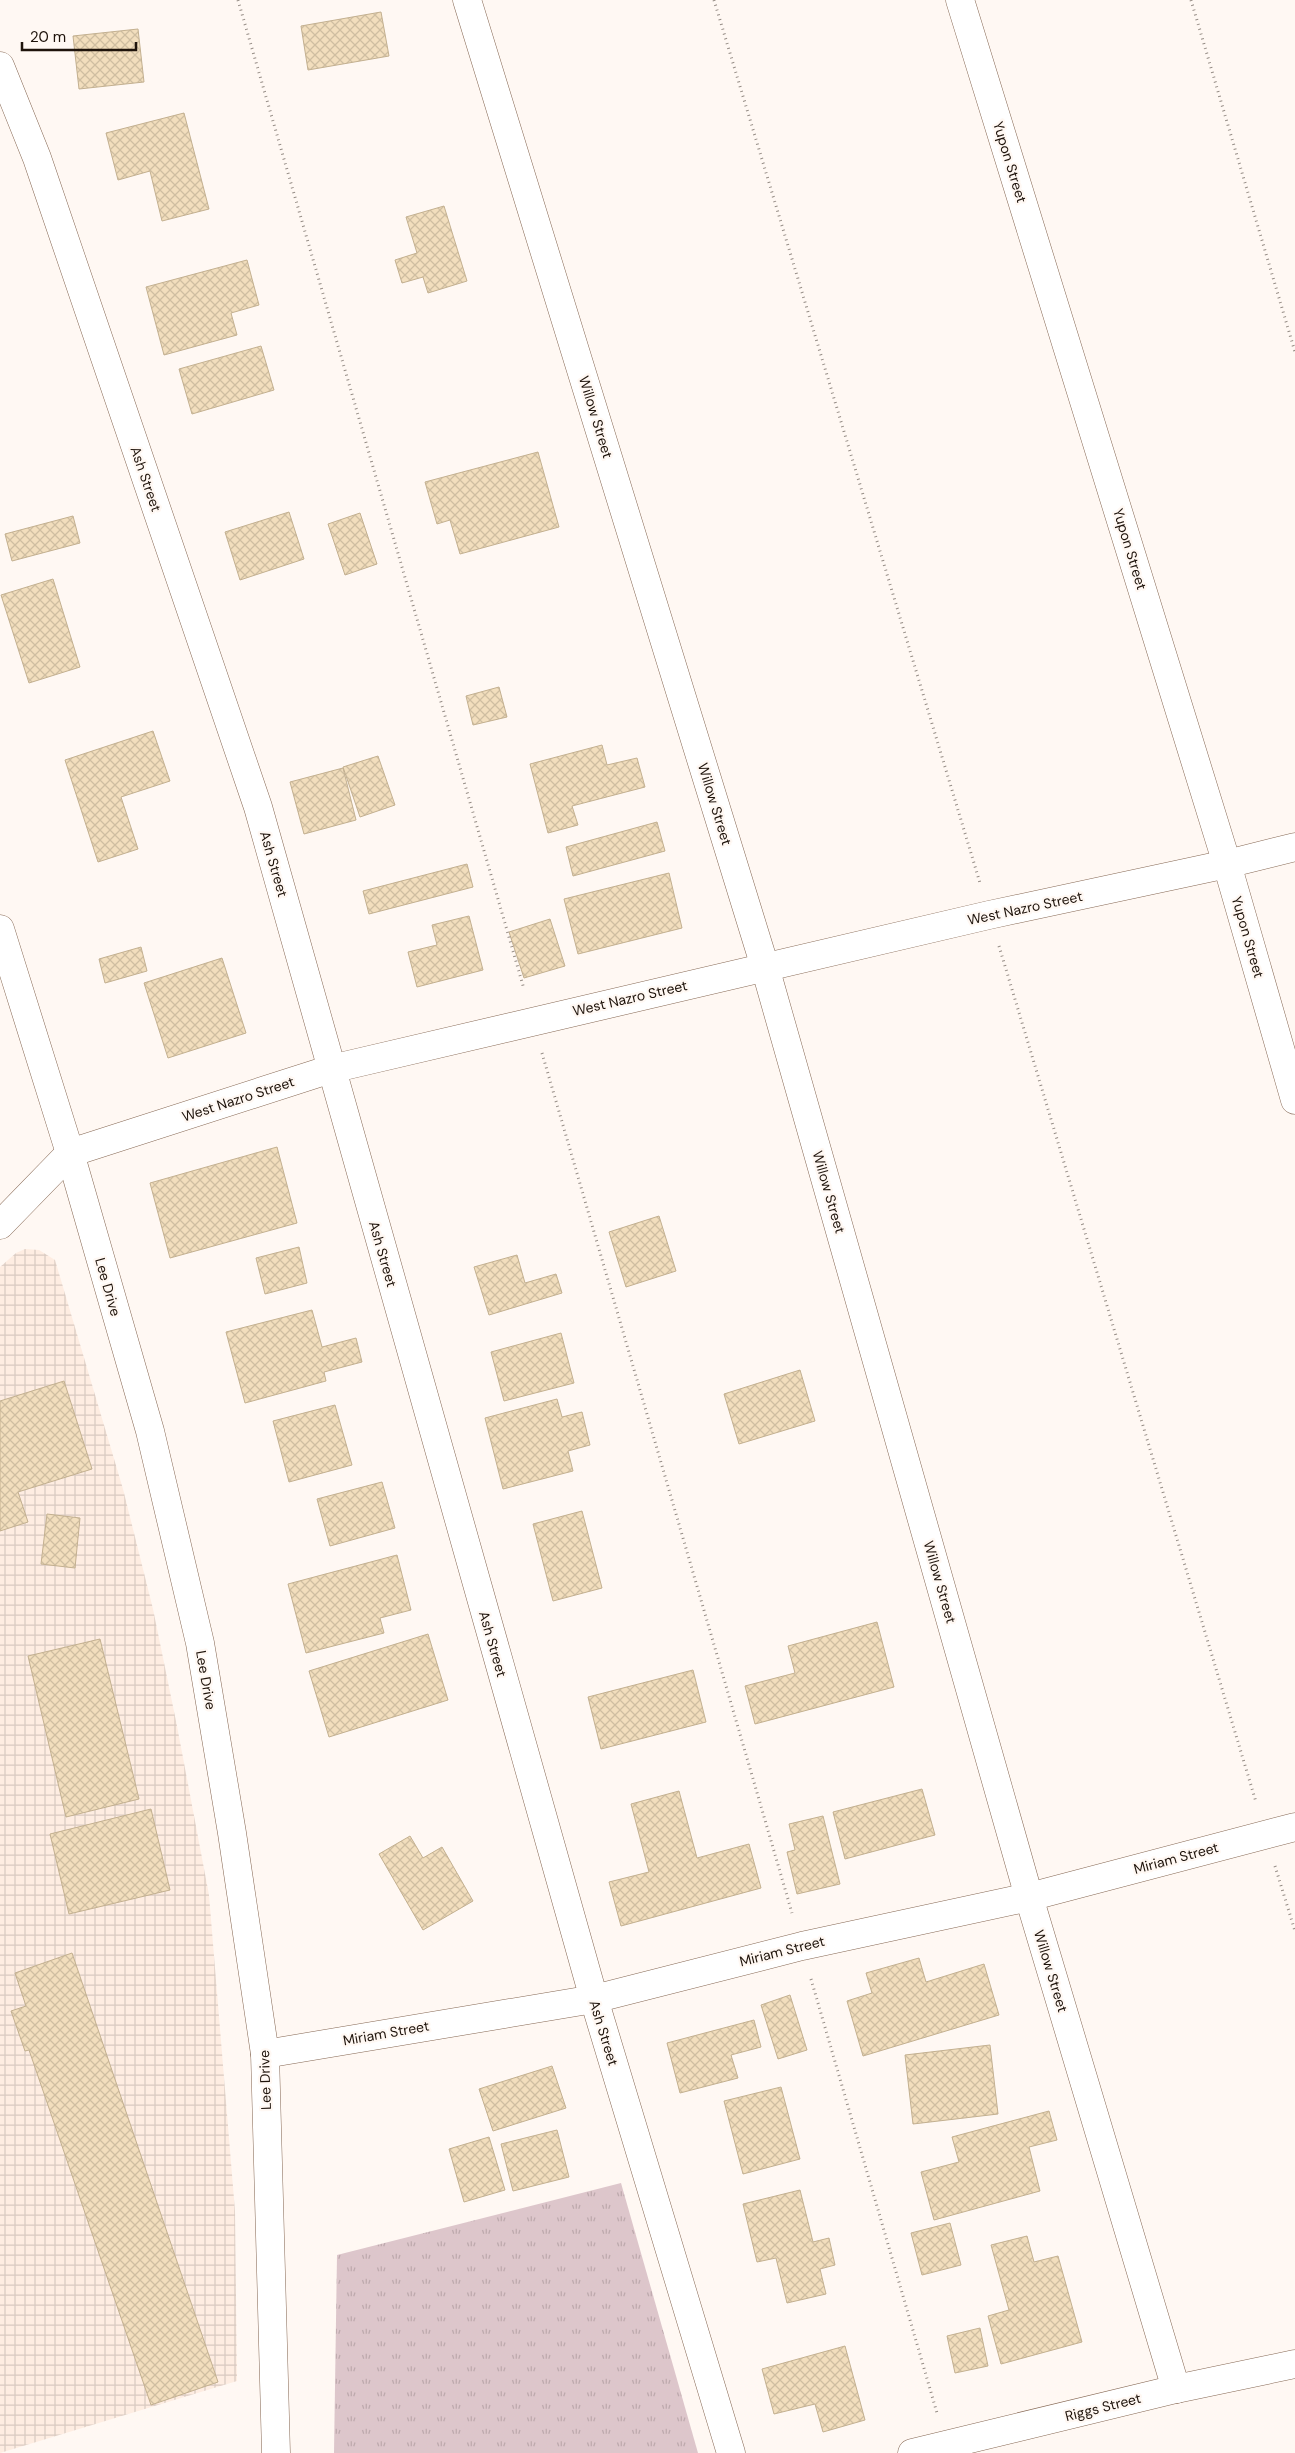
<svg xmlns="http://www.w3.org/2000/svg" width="1295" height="2453" font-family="'DM Sans',sans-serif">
	<defs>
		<pattern id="industrial-grid" width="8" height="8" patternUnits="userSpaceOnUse" patternTransform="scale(1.25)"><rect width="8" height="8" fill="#feede2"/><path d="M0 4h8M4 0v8" fill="none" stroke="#d9cac1"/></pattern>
		<pattern id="grass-tufts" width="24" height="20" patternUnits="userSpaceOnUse" patternTransform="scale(1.25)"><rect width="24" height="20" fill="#ddc6cb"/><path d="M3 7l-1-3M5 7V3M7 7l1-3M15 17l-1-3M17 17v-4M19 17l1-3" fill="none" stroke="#bda9ad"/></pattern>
		<pattern id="building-cross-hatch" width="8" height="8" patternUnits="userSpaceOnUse" patternTransform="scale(1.25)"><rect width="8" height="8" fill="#f2debd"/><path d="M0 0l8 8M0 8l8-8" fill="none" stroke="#cfbea1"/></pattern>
	</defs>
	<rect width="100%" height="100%" fill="#fff8f3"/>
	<polygon fill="url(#industrial-grid)" points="25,1249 39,1250 55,1260 123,1489 153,1609 177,1726 209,1895 235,2211 237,2381 0,2453 0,1267 16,1253"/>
	<polygon fill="url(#grass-tufts)" points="621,2183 698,2453 334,2453 337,2255"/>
	<g fill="url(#building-cross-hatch)" stroke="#c3b090">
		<polygon points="381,12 389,56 308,70 301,26"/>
		<polygon points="138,29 144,82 79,89 73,36"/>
		<polygon points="184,113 209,209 162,221 150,171 118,180 106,133"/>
		<polygon points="444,206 467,281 428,293 423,277 402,283 395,260 417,253 406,217"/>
		<polygon points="247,260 259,305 231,313 237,335 164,355 146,287"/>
		<polygon points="261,346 274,390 192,414 179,369"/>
		<polygon points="538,452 559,527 460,554 450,520 437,524 425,482"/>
		<polygon points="289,512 304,559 240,580 225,532"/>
		<polygon points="360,513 377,564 345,575 328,524"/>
		<polygon points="73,516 80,543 12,561 5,534"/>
		<polygon points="53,579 80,667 29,683 1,595"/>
		<polygon points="499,687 507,717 473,725 466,696"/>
		<polygon points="153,731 170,781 121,797 138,849 98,862 65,760"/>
		<polygon points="602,745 607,765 637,758 645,787 572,806 578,825 548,833 530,764"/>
		<polygon points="378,756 395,805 360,817 343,767"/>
		<polygon points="343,768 356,820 304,834 290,782"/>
		<polygon points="657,822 665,851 573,876 566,847"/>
		<polygon points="467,864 473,887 369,914 363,891"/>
		<polygon points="669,873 682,928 578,954 564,899"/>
		<polygon points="469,916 483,970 417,987 408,952 437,945 432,925"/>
		<polygon points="550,919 565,966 524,978 509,932"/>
		<polygon points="141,947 147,971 105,983 99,959"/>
		<polygon points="222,958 246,1033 168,1058 144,983"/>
		<polygon points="277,1147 297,1223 170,1258 150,1183"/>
		<polygon points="659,1216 676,1271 626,1287 609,1232"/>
		<polygon points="299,1247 307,1283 265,1294 256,1258"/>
		<polygon points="517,1255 525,1283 556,1274 562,1293 489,1315 474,1267"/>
		<polygon points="312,1310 322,1347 356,1338 362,1362 324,1372 326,1381 245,1403 226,1332"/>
		<polygon points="561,1333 574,1383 504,1401 491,1352"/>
		<polygon points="800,1370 815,1421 739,1444 724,1394"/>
		<polygon points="64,1381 92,1469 18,1492 28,1522 0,1531 0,1401"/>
		<polygon points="557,1399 562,1417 582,1412 590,1445 568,1451 573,1471 503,1489 485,1418"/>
		<polygon points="335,1405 352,1465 289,1482 273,1421"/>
		<polygon points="382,1482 395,1528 330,1546 317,1499"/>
		<polygon points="582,1511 602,1588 553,1601 533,1524"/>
		<polygon points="47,1514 80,1518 75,1568 41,1564"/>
		<polygon points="397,1555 411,1610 380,1618 384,1633 306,1653 288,1584"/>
		<polygon points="877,1622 894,1687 755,1724 745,1686 795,1673 788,1646"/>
		<polygon points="428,1634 448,1700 329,1737 309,1671"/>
		<polygon points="100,1639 139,1799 66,1817 28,1656"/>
		<polygon points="693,1670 706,1722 601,1749 588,1697"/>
		<polygon points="922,1789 935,1835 845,1859 833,1812"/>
		<polygon points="679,1791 697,1858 749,1844 761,1888 621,1926 609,1882 649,1872 631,1804"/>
		<polygon points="151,1809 170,1890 69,1914 50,1834"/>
		<polygon points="823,1816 840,1884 797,1894 787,1852 795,1850 789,1824"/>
		<polygon points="410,1836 423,1858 442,1847 473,1901 423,1930 379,1854"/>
		<polygon points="72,1953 218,2382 151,2405 29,2050 25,2051 11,2011 26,2006 15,1973"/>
		<polygon points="919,1958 926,1982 984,1964 999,2015 863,2056 847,2001 872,1993 866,1973"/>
		<polygon points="790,1995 807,2050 778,2059 761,2005"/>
		<polygon points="754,2020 761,2047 731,2055 738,2078 680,2093 667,2043"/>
		<polygon points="990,2045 998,2114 913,2124 905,2055"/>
		<polygon points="552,2066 566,2108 493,2131 479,2089"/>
		<polygon points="781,2087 800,2159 743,2174 724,2101"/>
		<polygon points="1049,2111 1057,2140 1029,2147 1040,2191 934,2220 921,2172 959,2162 952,2137"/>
		<polygon points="557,2130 569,2177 513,2191 501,2144"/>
		<polygon points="489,2137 505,2190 464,2202 449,2149"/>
		<polygon points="800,2190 813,2242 829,2238 835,2265 820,2269 826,2294 787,2303 776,2258 757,2262 743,2204"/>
		<polygon points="950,2223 961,2265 922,2275 911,2233"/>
		<polygon points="1027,2236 1034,2262 1058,2256 1082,2342 1001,2364 988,2316 1009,2310 991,2245"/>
		<polygon points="980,2328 988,2366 955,2373 947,2336"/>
		<polygon points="845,2346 865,2420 823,2432 815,2404 774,2414 762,2369"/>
	</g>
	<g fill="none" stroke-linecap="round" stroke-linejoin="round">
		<defs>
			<g id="street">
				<polyline points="467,0 765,967 1029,1897 1176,2389"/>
				<polyline points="960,0 1227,864 1295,1100"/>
				<polyline points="0,66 37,158 258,807 594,1999 731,2453"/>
				<polyline points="0,1225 70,1153 331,1069 989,915 1227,864 1295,847"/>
				<polyline points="265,2054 594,1999 802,1946 1029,1897 1295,1827"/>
				<polyline points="912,2453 1176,2389 1295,2364"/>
			</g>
			<polyline id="secondary" points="0,929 70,1153 150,1431 200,1643 232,1833 265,2054 276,2453"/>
		</defs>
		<use href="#street" stroke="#866854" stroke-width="29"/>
		<use href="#secondary" stroke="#866854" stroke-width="29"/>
		<g stroke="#968d86" stroke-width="3" stroke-dasharray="1 4" stroke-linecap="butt">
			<polyline points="238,0 524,989"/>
			<polyline points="714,0 980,883"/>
			<polyline points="1191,0 1295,352"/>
			<polyline points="999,946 1256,1802"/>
			<polyline points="542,1053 792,1913"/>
			<polyline points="1275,1866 1295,1931"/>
			<polyline points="811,1979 937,2413"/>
		</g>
		<use href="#street" stroke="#fff" stroke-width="28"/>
		<use href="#secondary" stroke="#fff" stroke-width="28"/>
	</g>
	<g text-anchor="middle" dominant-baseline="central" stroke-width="4.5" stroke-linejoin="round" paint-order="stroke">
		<g font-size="14" fill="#1e130b" stroke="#fff8f3">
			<text transform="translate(1010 162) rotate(73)">Yupon Street</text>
			<text transform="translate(596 417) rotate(73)">Willow Street</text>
			<text transform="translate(146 479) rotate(71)">Ash Street</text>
			<text transform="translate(1130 549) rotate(73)">Yupon Street</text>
			<text transform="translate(715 804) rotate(73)">Willow Street</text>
			<text transform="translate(274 864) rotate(74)">Ash Street</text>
			<text transform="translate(1025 908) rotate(-12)">West Nazro Street</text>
			<text transform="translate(1248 937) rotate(74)">Yupon Street</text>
			<text transform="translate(630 998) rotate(-13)">West Nazro Street</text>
			<text transform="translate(238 1099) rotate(-18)">West Nazro Street</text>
			<text transform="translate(829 1192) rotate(74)">Willow Street</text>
			<text transform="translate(383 1254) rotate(74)">Ash Street</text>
			<text transform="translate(108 1287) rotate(74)">Lee Drive</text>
			<text transform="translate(940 1582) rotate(74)">Willow Street</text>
			<text transform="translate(493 1644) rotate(74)">Ash Street</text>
			<text transform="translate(206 1680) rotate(80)">Lee Drive</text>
			<text transform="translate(1176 1858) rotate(-15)">Miriam Street</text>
			<text transform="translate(782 1951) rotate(-14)">Miriam Street</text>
			<text transform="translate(1051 1971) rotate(73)">Willow Street</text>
			<text transform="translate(386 2033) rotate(-10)">Miriam Street</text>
			<text transform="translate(604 2033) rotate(73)">Ash Street</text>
			<text transform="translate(265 2080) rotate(-92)">Lee Drive</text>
			<text transform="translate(1103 2407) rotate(-14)">Riggs Street</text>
		</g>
	</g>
	<path d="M22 42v8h114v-8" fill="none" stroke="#1e130b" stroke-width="2.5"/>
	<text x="30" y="42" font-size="15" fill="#1e130b" stroke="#fff8f3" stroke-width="4" paint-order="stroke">20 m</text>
</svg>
